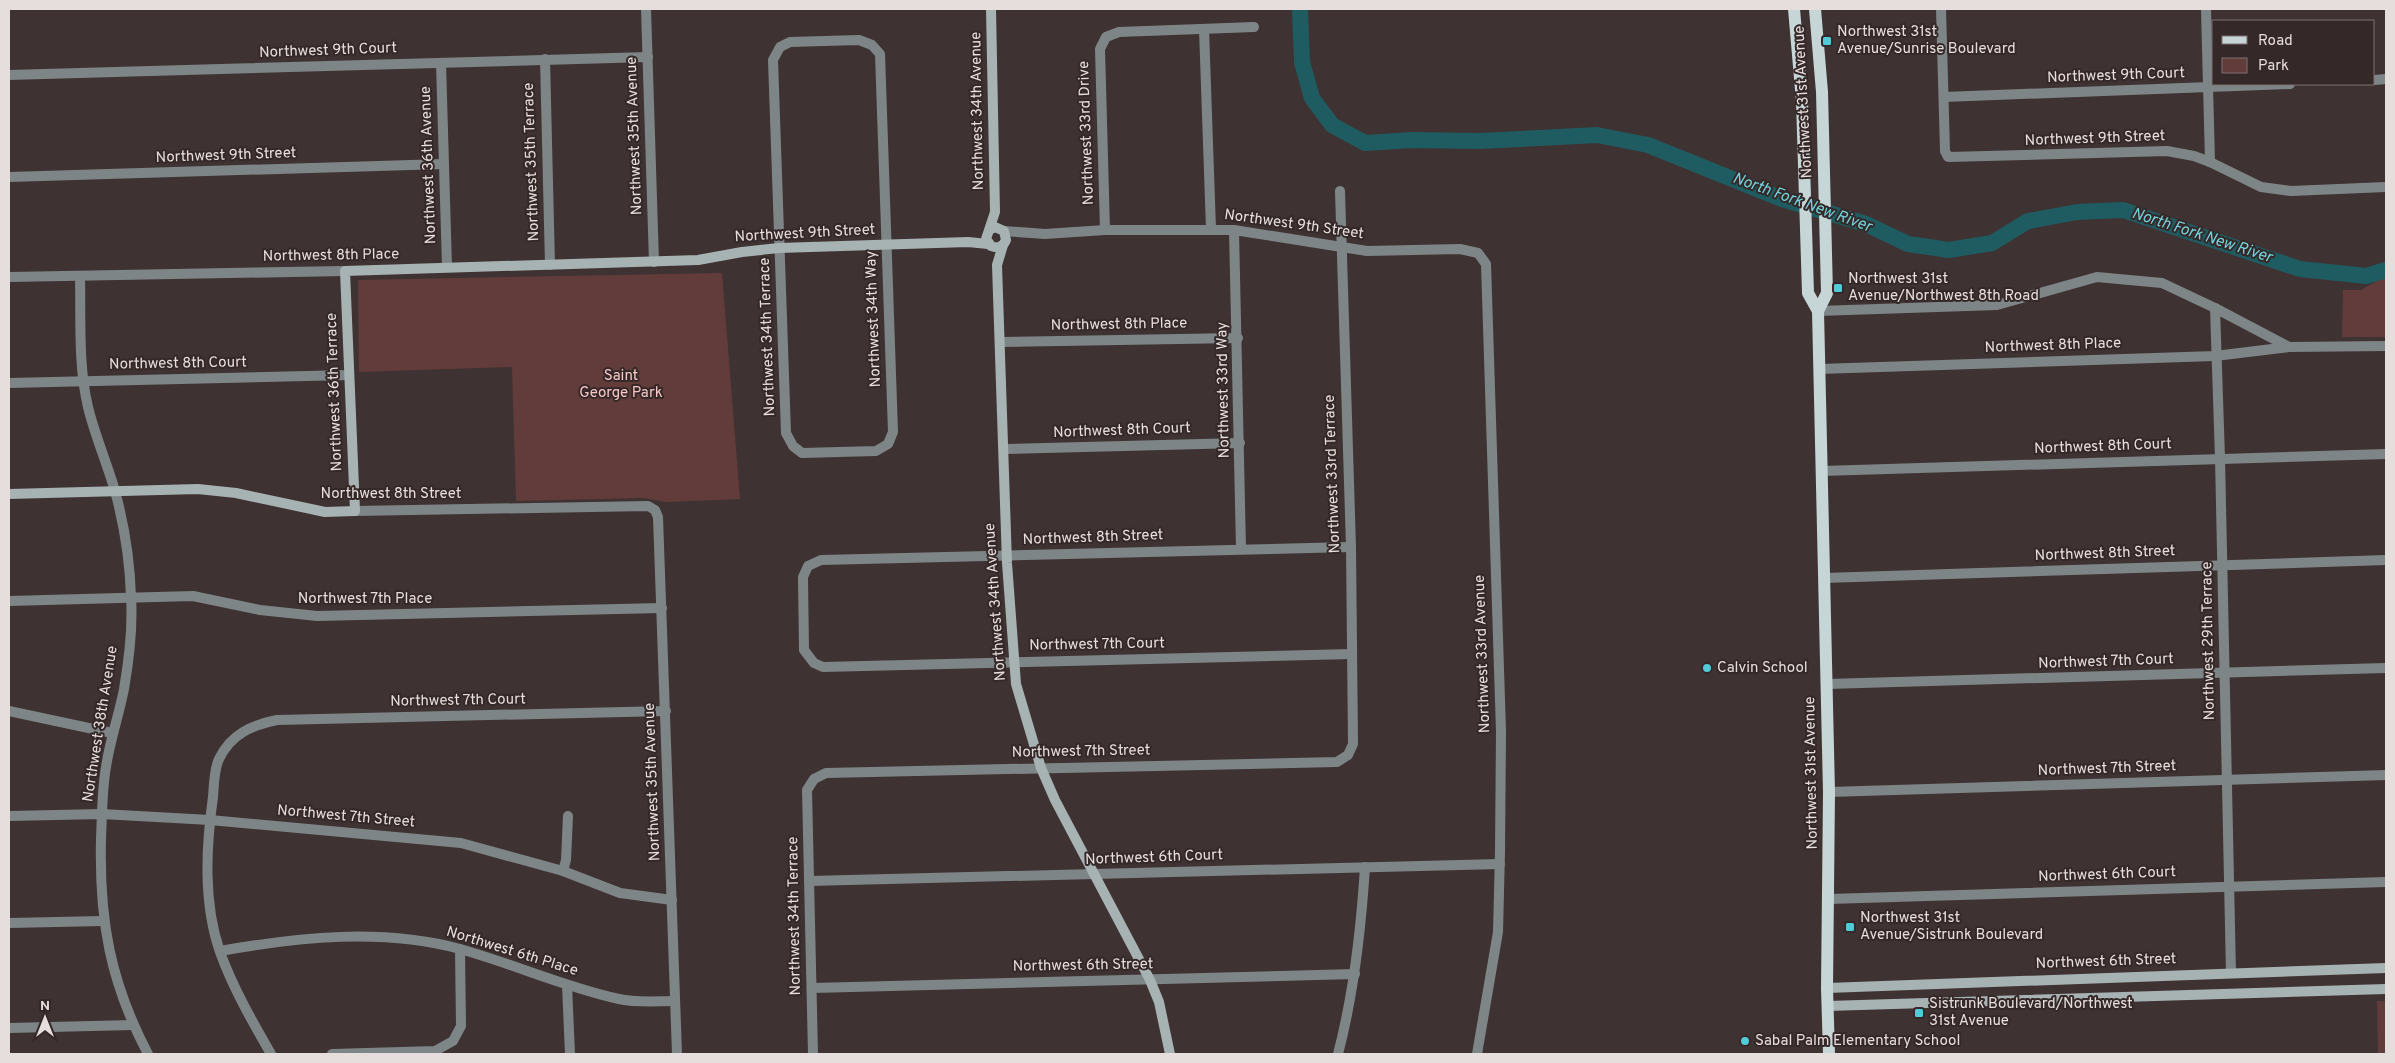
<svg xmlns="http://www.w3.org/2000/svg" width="2395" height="1063" font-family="Overpass,sans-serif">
	<rect width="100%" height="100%" fill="#3f3232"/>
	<g fill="#623c3b">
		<polygon points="722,273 740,499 666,502 644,498 516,501 512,367 359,372 358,280"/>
		<polygon points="2386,276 2386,337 2342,337 2343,290 2361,290"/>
		<polygon points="2377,1001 2386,1001 2386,1054 2378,1054"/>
	</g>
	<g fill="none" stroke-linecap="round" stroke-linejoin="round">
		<polyline stroke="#1f5c62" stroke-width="16" points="1300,9 1302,62 1312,98 1332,125 1365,143 1412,140 1480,141 1597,135 1648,145 1782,199 1866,224 1908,244 1949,250 1992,243 2028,221 2077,212 2123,210 2300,269 2366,276 2386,270"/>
		<g stroke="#7e8586" stroke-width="10">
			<polyline points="646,9 654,262"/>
			<polyline points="1941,9 1945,151 1948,157 2167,151 2194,156 2210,162 2261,187 2291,191 2386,187"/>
			<polyline points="2206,9 2210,162"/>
			<polyline points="1204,29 1211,229"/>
			<polygon points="859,40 872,45 880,54 893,432 888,444 876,451 802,453 793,446 786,433 773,60 780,47 790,42"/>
			<polyline points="545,59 550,265"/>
			<polyline points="441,63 447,267"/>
			<polyline points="9,75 648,57"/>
			<polyline points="2374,80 2386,79"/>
			<polyline points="1944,97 2290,84"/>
			<polyline points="9,177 444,164"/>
			<polyline points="1105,230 1100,49 1106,37 1119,32 1254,27"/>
			<polyline points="1234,230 1241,549"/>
			<polyline points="1004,231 1045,234 1105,230 1234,230 1367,251 1460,249 1478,253 1486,264 1501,731 1500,852 1498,932 1477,1054"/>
			<path d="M80 276C81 319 78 365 88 407 95 436 107 463 115 491 124 524 130 563 131 597 133 627 129 660 124 689 119 715 110 740 106 767 102 790 102 815 101 839 99 920 110 982 148 1054"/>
			<polyline points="9,277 345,271"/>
			<polyline points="2215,308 2220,458 2231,973"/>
			<polyline points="1818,311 1997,305 2097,277 2162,283 2215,308 2289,347 2386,346"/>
			<polyline points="1000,342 1238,338"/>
			<polyline points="1819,369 2215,356 2289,347"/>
			<polyline points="9,383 349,375"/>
			<polyline points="1005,449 1240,443"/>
			<polyline points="1822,471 2386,454"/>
			<polyline points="355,511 648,506 655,510 658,517 677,1054"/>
			<polyline points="1351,547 821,560 808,566 803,577 804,650 814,663 823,667 1352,654"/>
			<polyline points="1824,578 2386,560"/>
			<polyline points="9,601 193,596 260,610 317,616 662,608"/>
			<polyline points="1827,684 2386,668"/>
			<polyline points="9,711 112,733"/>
			<polyline points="1829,792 2386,775"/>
			<polyline points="9,816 102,814 210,820 461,843 563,871 620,893 672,900"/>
			<polyline points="563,871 566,860 568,816"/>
			<polyline points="809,881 1500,864"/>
			<polyline points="1829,899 2386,882"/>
			<polyline points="9,923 103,921"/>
			<path d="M220 951C299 937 382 928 460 949 514 964 564 987 619 999 636 1003 657 1001 675 1001"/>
			<polyline points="567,985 570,1054"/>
			<polyline points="812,988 1355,974"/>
			<polyline points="9,1028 133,1025"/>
			<path d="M271 1054C252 1021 233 988 220 952 203 903 206 847 213 797 214 785 214 769 219 759 231 734 252 725 277 720L666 711"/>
			<polyline points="332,1054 435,1051 453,1041 461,1026 460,949"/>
			<polyline points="813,1054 807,790 814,779 826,773 1337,762 1348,755 1353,744 1351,547 1340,191"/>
			<path d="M1338 1054C1354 993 1361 930 1365 867"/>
		</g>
		<g stroke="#a7b2b3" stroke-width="10">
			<path d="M989 230 995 227 1004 231 1006 240C1003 247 998 249 991 246L986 239 995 212 991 9"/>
			<polyline points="1003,245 997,265 1007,563 1016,684 1041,768 1055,800 1150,980 1159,1002 1170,1054"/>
			<polyline points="9,494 198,489 236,493 325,512 355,511 345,271 698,260 742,252 779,248 968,242 988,244"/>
			<polyline points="1827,988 2386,968"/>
			<polyline points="1827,1006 2386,989"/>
		</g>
		<g stroke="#c6d5d6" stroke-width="12">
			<polyline points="1794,9 1802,101 1808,293 1818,311"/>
			<polyline points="1815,9 1822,92 1827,293 1818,311 1829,792 1827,988 1829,1054"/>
		</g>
	</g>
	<g fill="#52cbd8" stroke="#352828" stroke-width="2">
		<rect x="1822" y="36" width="10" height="10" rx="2.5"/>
		<rect x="1833" y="283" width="10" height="10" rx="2.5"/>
		<circle cx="1707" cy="668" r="5"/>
		<rect x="1845" y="922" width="10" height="10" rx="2.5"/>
		<rect x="1914" y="1008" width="10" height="10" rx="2.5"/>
		<circle cx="1745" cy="1041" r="5"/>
	</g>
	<g text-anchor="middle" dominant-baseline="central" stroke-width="4" stroke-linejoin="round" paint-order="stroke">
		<g font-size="15" fill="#e6dddd" stroke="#352828" text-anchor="start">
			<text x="1837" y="32">Northwest 31st<tspan x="1837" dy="17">Avenue/Sunrise Boulevard</tspan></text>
			<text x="1848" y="279">Northwest 31st<tspan x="1848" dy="17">Avenue/Northwest 8th Road</tspan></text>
			<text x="1717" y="668">Calvin School</text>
			<text x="1860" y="918">Northwest 31st<tspan x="1860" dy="17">Avenue/Sistrunk Boulevard</tspan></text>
			<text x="1929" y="1004">Sistrunk Boulevard/Northwest<tspan x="1929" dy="17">31st Avenue</tspan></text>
			<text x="1755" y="1041">Sabal Palm Elementary School</text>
		</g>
		<g font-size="15" fill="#e6dddd" stroke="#352828">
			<text transform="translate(328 51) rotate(-2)">Northwest 9th Court</text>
			<text transform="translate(2116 76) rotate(-2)">Northwest 9th Court</text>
			<text transform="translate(1804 102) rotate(-93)">Northwest 31st Avenue</text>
			<text transform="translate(978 111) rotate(-91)">Northwest 34th Avenue</text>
			<text transform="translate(1087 133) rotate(-92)">Northwest 33rd Drive</text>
			<text transform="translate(635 136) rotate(-92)">Northwest 35th Avenue</text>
			<text transform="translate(2095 139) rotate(-2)">Northwest 9th Street</text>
			<text transform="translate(226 156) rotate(-2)">Northwest 9th Street</text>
			<text transform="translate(532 162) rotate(-92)">Northwest 35th Terrace</text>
			<text transform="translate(429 165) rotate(-92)">Northwest 36th Avenue</text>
			<text transform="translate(1294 225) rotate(8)">Northwest 9th Street</text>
			<text transform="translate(805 234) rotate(-3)">Northwest 9th Street</text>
			<text transform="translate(331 256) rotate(-1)">Northwest 8th Place</text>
			<text transform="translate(874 319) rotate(-92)">Northwest 34th Way</text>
			<text transform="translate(1119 325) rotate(-1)">Northwest 8th Place</text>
			<text transform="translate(768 337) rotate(-92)">Northwest 34th Terrace</text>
			<text transform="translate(2053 346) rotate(-2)">Northwest 8th Place</text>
			<text transform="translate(178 364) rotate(-1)">Northwest 8th Court</text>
			<text transform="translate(1224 390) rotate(-91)">Northwest 33rd Way</text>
			<text transform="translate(335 392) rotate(-92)">Northwest 36th Terrace</text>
			<text transform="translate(1122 431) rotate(-2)">Northwest 8th Court</text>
			<text transform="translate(2103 447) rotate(-2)">Northwest 8th Court</text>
			<text transform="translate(1333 474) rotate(-92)">Northwest 33rd Terrace</text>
			<text x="391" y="494">Northwest 8th Street</text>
			<text transform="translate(1093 538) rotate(-2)">Northwest 8th Street</text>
			<text transform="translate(2105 554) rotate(-2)">Northwest 8th Street</text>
			<text x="365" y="599">Northwest 7th Place</text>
			<text transform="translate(996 602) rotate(-94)">Northwest 34th Avenue</text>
			<text transform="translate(2209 641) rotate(-91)">Northwest 29th Terrace</text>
			<text transform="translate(1097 645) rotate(-1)">Northwest 7th Court</text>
			<text transform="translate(1483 654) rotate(-92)">Northwest 33rd Avenue</text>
			<text transform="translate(2106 662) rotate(-2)">Northwest 7th Court</text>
			<text transform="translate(458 701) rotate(-1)">Northwest 7th Court</text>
			<text transform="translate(101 724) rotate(-81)">Northwest 38th Avenue</text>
			<text transform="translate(1081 752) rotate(-1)">Northwest 7th Street</text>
			<text transform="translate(2107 769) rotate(-2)">Northwest 7th Street</text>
			<text transform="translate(1812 773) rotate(-91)">Northwest 31st Avenue</text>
			<text transform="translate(653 782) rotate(-92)">Northwest 35th Avenue</text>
			<text transform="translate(346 817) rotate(5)">Northwest 7th Street</text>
			<text transform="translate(1154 858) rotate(-2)">Northwest 6th Court</text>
			<text transform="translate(2107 875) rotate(-2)">Northwest 6th Court</text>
			<text transform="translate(795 916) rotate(-91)">Northwest 34th Terrace</text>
			<text transform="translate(512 952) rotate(17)">Northwest 6th Place</text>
			<text transform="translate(2106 962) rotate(-2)">Northwest 6th Street</text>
			<text transform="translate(1083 966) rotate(-1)">Northwest 6th Street</text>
		</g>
		<g font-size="15" fill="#f7c7c5" stroke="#352828">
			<text x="621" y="376">Saint<tspan x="621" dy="17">George Park</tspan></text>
		</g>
		<g font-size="16" font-style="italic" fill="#73d3dd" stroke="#352828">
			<text transform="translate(1802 203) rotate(20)">North Fork New River</text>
			<text transform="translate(2202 236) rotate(18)">North Fork New River</text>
		</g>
	</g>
	<rect width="2395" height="1063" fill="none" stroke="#e6dddd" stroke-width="20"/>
	<rect x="2212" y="20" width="162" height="65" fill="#352828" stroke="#7c7070"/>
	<rect x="2222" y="36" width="25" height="8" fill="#c6d5d6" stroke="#7c7070"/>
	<text x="2258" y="45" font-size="15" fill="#e6dddd">Road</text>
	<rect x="2222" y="58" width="25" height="15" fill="#623c3b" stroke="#7c7070"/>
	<text x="2258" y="70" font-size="15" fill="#e6dddd">Park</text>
	<g transform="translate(45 1018)" stroke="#352828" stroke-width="4" paint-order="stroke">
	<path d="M0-4L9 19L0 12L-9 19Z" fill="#e6dddd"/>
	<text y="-8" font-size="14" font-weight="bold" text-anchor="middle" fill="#e6dddd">N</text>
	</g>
</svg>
